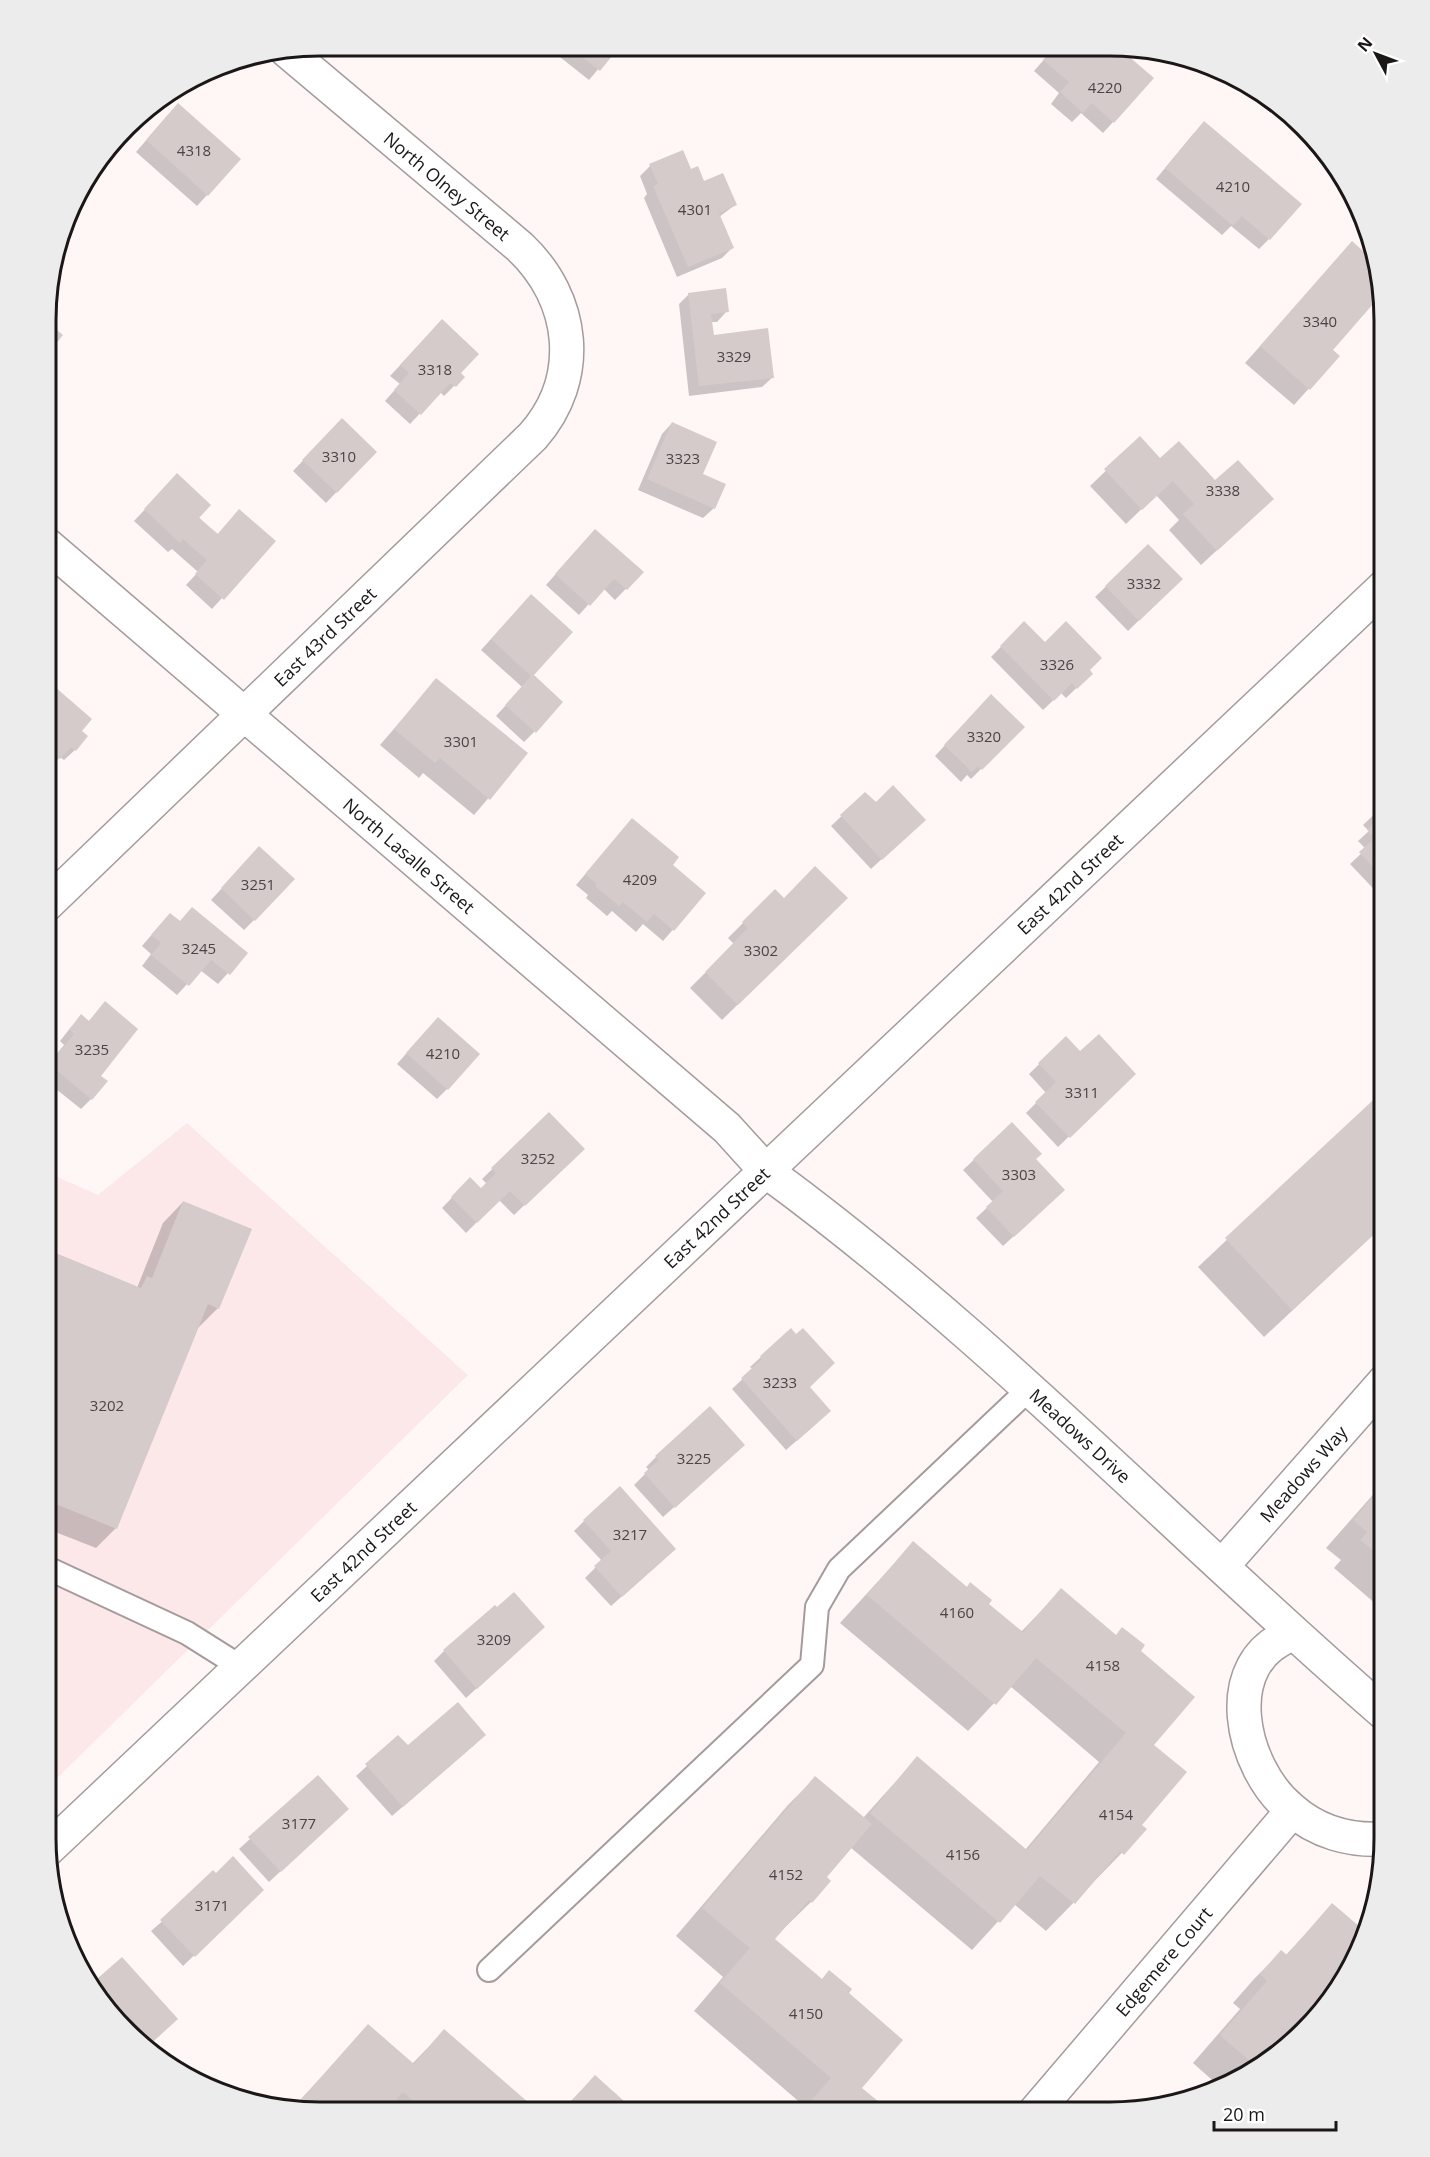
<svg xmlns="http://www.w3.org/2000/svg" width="1430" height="2157" font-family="'Open Sans',sans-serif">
	<rect width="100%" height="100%" fill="#fff6f6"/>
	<polygon fill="#fde8e9" points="187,1123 468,1375 45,1790 46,1172 98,1195"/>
	<g fill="#0003">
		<polygon points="546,46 618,46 589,80"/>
		<polygon points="1055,47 1124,54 1113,122 1103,133 1081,113 1072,122 1051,104 1059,93 1034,71"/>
		<polygon points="168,115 207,195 197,206 136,152"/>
		<polygon points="1194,133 1269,239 1259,249 1231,226 1222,235 1156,179"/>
		<polygon points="650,166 691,171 735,205 719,217 732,248 722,258 677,277 644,198 647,194 640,176"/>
		<polygon points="1352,243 1374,262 1380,294 1331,350 1338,356 1294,405 1245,363"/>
		<polygon points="689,294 727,311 717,322 711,322 712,336 773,377 762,387 689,396 679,304"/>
		<polygon points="432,331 459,373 454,386 444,396 440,392 410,424 385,401 400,384 390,376"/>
		<polygon points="342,420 375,452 326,503 293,471"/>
		<polygon points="672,423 701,474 714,508 703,518 638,490 662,434"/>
		<polygon points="1140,438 1160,460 1215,482 1256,514 1201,565 1169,530 1179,520 1156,495 1126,524 1090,486"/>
		<polygon points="167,486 217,535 229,521 274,541 212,609 186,585 198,572 172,549 168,552 134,521"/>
		<polygon points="585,541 642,572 615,600 603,588 579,615 546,585"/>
		<polygon points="1148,546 1181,579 1128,631 1095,597"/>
		<polygon points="521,606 532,675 534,732 524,742 496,716 522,687 481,650"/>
		<polygon points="1024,623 1045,645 1091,674 1066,698 1061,693 1043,710 991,657"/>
		<polygon points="436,680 526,754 474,815 423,773 419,778 380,745"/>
		<polygon points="47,682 90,719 80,731 75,750 64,760 60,757 49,769"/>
		<polygon points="981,706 1023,727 971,779 967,775 961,782 935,756"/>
		<polygon points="865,794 913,830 871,869 831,826"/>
		<polygon points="1385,804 1385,901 1350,864 1366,849 1358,841 1369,831 1363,825"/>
		<polygon points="632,820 671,865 704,894 663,941 643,924 636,932 612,911 607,916 586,898 588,895 576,885"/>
		<polygon points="249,859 254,920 244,930 211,900"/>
		<polygon points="775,891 784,900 846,898 722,1020 690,988 734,944 728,938"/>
		<polygon points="179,922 246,953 218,984 200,970 177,995 142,966 151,954 142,946 160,925"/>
		<polygon points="105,1003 99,1076 91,1099 81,1109 46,1081 46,1067 64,1045 60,1041 71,1027 81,1017 88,1022"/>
		<polygon points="428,1029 447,1089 437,1099 397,1064"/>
		<polygon points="1066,1038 1080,1053 1134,1074 1058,1147 1026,1113 1046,1093 1029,1074"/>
		<polygon points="1385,1091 1385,1224 1264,1337 1198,1267"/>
		<polygon points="549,1114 583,1149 514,1215 499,1200 466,1233 442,1208 470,1179 481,1190 487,1184 482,1179"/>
		<polygon points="1012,1124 1034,1159 1053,1200 1003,1246 976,1218 993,1202 963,1170"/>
		<polygon points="183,1202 218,1308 198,1328 116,1528 96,1548 45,1528 46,1251 137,1288 163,1223"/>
		<polygon points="761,1357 808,1387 819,1421 786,1450 732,1389 753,1369 750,1367"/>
		<polygon points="733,1455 663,1517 634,1485 649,1470 646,1467 656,1457"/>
		<polygon points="1385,1481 1384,1611 1334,1568 1341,1560 1326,1548"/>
		<polygon points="584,1521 664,1559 611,1606 585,1578 602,1561 574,1531"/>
		<polygon points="913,1543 1021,1632 1061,1590 1115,1636 1139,1651 1152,1745 1140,1825 1145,1829 1046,1931 1014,1904 972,1950 850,1847 825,1877 811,1902 773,1939 821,1980 846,1993 860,2088 887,2111 800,2111 804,2106 694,2011 723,1977 676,1936 788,1805 815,1778 863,1818 917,1758 1025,1850 1099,1762 1010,1686 968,1731 840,1623"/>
		<polygon points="533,1637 466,1698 434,1661 444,1651"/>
		<polygon points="474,1745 392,1816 356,1776 367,1766 408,1747"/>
		<polygon points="318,1777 337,1819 269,1882 239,1849"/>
		<polygon points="216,1875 262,1890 183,1966 151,1931"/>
		<polygon points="1332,1905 1339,1990 1291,2044 1221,2088 1193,2063 1240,2009 1233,2003 1254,1979 1281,1952 1286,1955"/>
		<polygon points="91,1986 166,2029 145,2048 102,2005"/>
		<polygon points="368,2026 412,2064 444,2031 535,2110 291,2110"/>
		<polygon points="595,2077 633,2111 562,2110"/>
	</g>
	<g fill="#d6cbcb">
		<polygon points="568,46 620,46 600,71"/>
		<polygon points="1054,47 1127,47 1130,50 1126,54 1154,78 1114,123 1092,103 1083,113 1060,92 1069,82 1043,60"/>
		<polygon points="178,103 241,159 208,196 146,140"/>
		<polygon points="1204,121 1302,204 1270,240 1242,216 1233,226 1165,168"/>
		<polygon points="683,150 691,169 698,166 704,181 723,173 737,205 719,213 734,248 688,267 653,186 658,184 649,164"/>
		<polygon points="1352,241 1373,260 1380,296 1333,350 1340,356 1310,390 1260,346"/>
		<polygon points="726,288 729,312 711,314 714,335 768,328 774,378 699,386 688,293"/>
		<polygon points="442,319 479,354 461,373 465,377 456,387 450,383 421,415 394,390 409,373 400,365"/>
		<polygon points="47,322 63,335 47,355"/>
		<polygon points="342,418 377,452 337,493 302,460"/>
		<polygon points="672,422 717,442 703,474 726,484 715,509 647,479"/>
		<polygon points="1140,436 1160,458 1179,441 1215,480 1238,460 1274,499 1217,551 1183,514 1194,504 1173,481 1142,510 1104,469"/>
		<polygon points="177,473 211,505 199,518 218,534 239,509 276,541 224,600 195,574 207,560 183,539 180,543 144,509"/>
		<polygon points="595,529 644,572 627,590 614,579 590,606 555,574"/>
		<polygon points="1148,544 1183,579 1139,621 1105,586"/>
		<polygon points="531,594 573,632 534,675 563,702 536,733 505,705 531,676 491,639"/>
		<polygon points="1024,621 1045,642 1066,621 1102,658 1090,670 1093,674 1077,689 1072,683 1054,701 1000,646"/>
		<polygon points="436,678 528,753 490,800 440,758 435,763 394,729"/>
		<polygon points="47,680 92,719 82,731 88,736 76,751 71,747 60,759 47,748"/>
		<polygon points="991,694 1025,727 982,770 978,766 972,772 944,745"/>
		<polygon points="893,785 926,820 882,860 840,815 865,792 876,802"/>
		<polygon points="1385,802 1385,880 1359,852 1375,838 1367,830 1378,819 1373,813"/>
		<polygon points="632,818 679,857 673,865 706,893 674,931 654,914 647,922 623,902 619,906 595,886 597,884 585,874"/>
		<polygon points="259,846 295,879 255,921 221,888"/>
		<polygon points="815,866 848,898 738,1005 705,972 748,928 742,922 775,889 784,898"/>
		<polygon points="192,907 248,953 230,975 211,960 189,986 151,955 161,943 151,935 170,913 180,921"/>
		<polygon points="105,1001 138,1029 101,1076 108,1081 92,1100 49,1064 74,1034 69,1030 81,1014 89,1021"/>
		<polygon points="438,1017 480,1054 448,1090 406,1053"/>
		<polygon points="1099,1034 1136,1074 1070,1138 1035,1102 1056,1082 1038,1063 1066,1036 1080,1051"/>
		<polygon points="1385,1089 1385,1224 1292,1310 1225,1238"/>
		<polygon points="549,1112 585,1149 525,1206 510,1191 477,1223 451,1197 470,1177 481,1188 496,1173 491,1168"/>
		<polygon points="1012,1122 1042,1154 1036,1159 1065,1190 1014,1237 986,1207 1003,1191 973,1159"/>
		<polygon points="183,1201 252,1229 219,1309 208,1304 117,1529 46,1500 46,1249 141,1288 147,1276 152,1278"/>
		<polygon points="791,1328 796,1334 803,1328 835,1363 810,1387 831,1411 797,1441 741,1378 762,1359 760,1356"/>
		<polygon points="710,1406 745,1445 675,1508 644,1473 659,1460 655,1456"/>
		<polygon points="1385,1482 1385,1560 1360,1540 1367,1532 1353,1520"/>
		<polygon points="620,1486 676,1549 622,1597 594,1566 611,1551 583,1520"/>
		<polygon points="913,1541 967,1587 970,1582 992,1600 989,1604 1023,1632 1061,1588 1116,1635 1122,1627 1145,1645 1141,1651 1195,1697 1154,1745 1187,1772 1142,1825 1147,1829 1124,1855 1120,1851 1075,1904 1040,1876 1000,1923 870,1813 917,1756 1027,1850 1126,1733 1036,1658 996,1705 867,1595"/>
		<polygon points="514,1592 545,1627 477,1689 443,1650 495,1605 497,1607"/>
		<polygon points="458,1702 486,1735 403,1807 365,1764 398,1735 408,1745"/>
		<polygon points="318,1775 349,1809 281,1872 248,1837"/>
		<polygon points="815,1776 872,1824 827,1877 831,1881 812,1903 809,1900 775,1939 822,1979 829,1970 852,1989 849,1993 903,2040 862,2088 890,2111 802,2111 831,2078 720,1983 750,1948 702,1908"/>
		<polygon points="233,1856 264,1890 195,1957 160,1920 213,1870 216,1873"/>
		<polygon points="1332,1903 1367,1933 1339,1990 1291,2044 1243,2074 1252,2063 1220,2035 1267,1981 1260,1974 1281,1950 1287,1955"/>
		<polygon points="122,1957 178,2019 146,2048 102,2005 90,1985"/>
		<polygon points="368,2024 414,2064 444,2029 537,2110 423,2110 403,2092 387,2110 292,2110"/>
		<polygon points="595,2075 635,2111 563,2110"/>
	</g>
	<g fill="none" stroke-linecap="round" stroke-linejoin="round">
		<defs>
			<g id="service">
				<polyline points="45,1567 187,1633 241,1667"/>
				<polyline points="489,1970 812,1665 817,1607 839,1569 1030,1388"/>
			</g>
			<g id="minor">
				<path id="s1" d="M47 545 727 1128 766 1171"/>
				<path id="s2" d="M46 905 533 436C584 378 575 299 520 247L286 50"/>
				<path id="s3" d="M1222 1566 1385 1381"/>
				<path d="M1293 1634C1216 1661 1241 1768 1291 1809 1317 1832 1350 1841 1384 1839"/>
				<path id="s4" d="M1035 2112 1292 1811"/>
			</g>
			<g id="tertiary">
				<path id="s5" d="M766 1171C988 1333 1177 1534 1384 1713"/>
				<path id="s6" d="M47 1850 1385 586"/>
			</g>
		</defs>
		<use href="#service" stroke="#a69b9c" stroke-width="26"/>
		<use href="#minor" stroke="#a69b9c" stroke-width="36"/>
		<use href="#tertiary" stroke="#a69b9c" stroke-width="36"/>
		<use href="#service" stroke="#fff" stroke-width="22"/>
		<use href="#minor" stroke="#fff" stroke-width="33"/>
		<use href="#tertiary" stroke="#fff" stroke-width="33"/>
	</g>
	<g text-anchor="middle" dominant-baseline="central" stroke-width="4.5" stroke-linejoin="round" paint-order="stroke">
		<g font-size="15" fill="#4a4444">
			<text x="1105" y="87">4220</text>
			<text x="194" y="150">4318</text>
			<text x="1233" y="186">4210</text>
			<text x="695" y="209">4301</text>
			<text x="1320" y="321">3340</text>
			<text x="734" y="356">3329</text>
			<text x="435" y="369">3318</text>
			<text x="339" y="456">3310</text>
			<text x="683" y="458">3323</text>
			<text x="1223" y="490">3338</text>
			<text x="1144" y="583">3332</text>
			<text x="1057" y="664">3326</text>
			<text x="984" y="736">3320</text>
			<text x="461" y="741">3301</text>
			<text x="640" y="879">4209</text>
			<text x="258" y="884">3251</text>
			<text x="199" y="948">3245</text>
			<text x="761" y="950">3302</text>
			<text x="92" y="1049">3235</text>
			<text x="443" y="1053">4210</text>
			<text x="1082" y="1092">3311</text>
			<text x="538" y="1158">3252</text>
			<text x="1019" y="1174">3303</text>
			<text x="780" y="1382">3233</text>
			<text x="107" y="1405">3202</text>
			<text x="694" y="1458">3225</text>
			<text x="630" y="1534">3217</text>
			<text x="957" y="1612">4160</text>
			<text x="494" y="1639">3209</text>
			<text x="1103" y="1665">4158</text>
			<text x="1116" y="1814">4154</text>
			<text x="299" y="1823">3177</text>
			<text x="963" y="1854">4156</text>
			<text x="786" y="1874">4152</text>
			<text x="212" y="1905">3171</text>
			<text x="806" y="2013">4150</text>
		</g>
		<g font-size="18" fill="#1b1717" stroke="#fff">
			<text transform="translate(447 186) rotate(40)">North Olney Street</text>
			<text stroke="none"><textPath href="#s2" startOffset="387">East 43rd Street</textPath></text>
			<text stroke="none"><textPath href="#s1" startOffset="477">North Lasalle Street</textPath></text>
			<text stroke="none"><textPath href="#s6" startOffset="1407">East 42nd Street</textPath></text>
			<text stroke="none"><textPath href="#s6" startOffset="921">East 42nd Street</textPath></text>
			<text stroke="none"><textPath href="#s5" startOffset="411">Meadows Drive</textPath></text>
			<text stroke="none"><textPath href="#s3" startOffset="123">Meadows Way</textPath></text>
			<text stroke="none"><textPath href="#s6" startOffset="435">East 42nd Street</textPath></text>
			<text stroke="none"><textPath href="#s4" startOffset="198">Edgemere Court</textPath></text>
		</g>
	</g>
	<path d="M0 0H1430V2157H0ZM320 56H1110A264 264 0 0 1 1374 320V1838A264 264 0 0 1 1110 2102H320A264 264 0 0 1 56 1838V320A264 264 0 0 1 320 56Z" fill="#edecec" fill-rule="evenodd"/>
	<path fill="none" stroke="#1b1717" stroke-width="3" d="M320 56H1110A264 264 0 0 1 1374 320V1838A264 264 0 0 1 1110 2102H320A264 264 0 0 1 56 1838V320A264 264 0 0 1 320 56Z"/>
	<g transform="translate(1376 54) rotate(311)" stroke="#ffffff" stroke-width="4.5" paint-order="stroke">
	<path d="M0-4.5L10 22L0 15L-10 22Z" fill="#1b1717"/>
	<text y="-9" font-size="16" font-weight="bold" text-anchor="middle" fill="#1b1717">N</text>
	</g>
	<path d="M1214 2121v9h122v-9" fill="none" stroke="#1b1717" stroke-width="3"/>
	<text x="1223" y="2121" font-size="18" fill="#1b1717" stroke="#ffffff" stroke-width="4.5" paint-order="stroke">20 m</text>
</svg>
